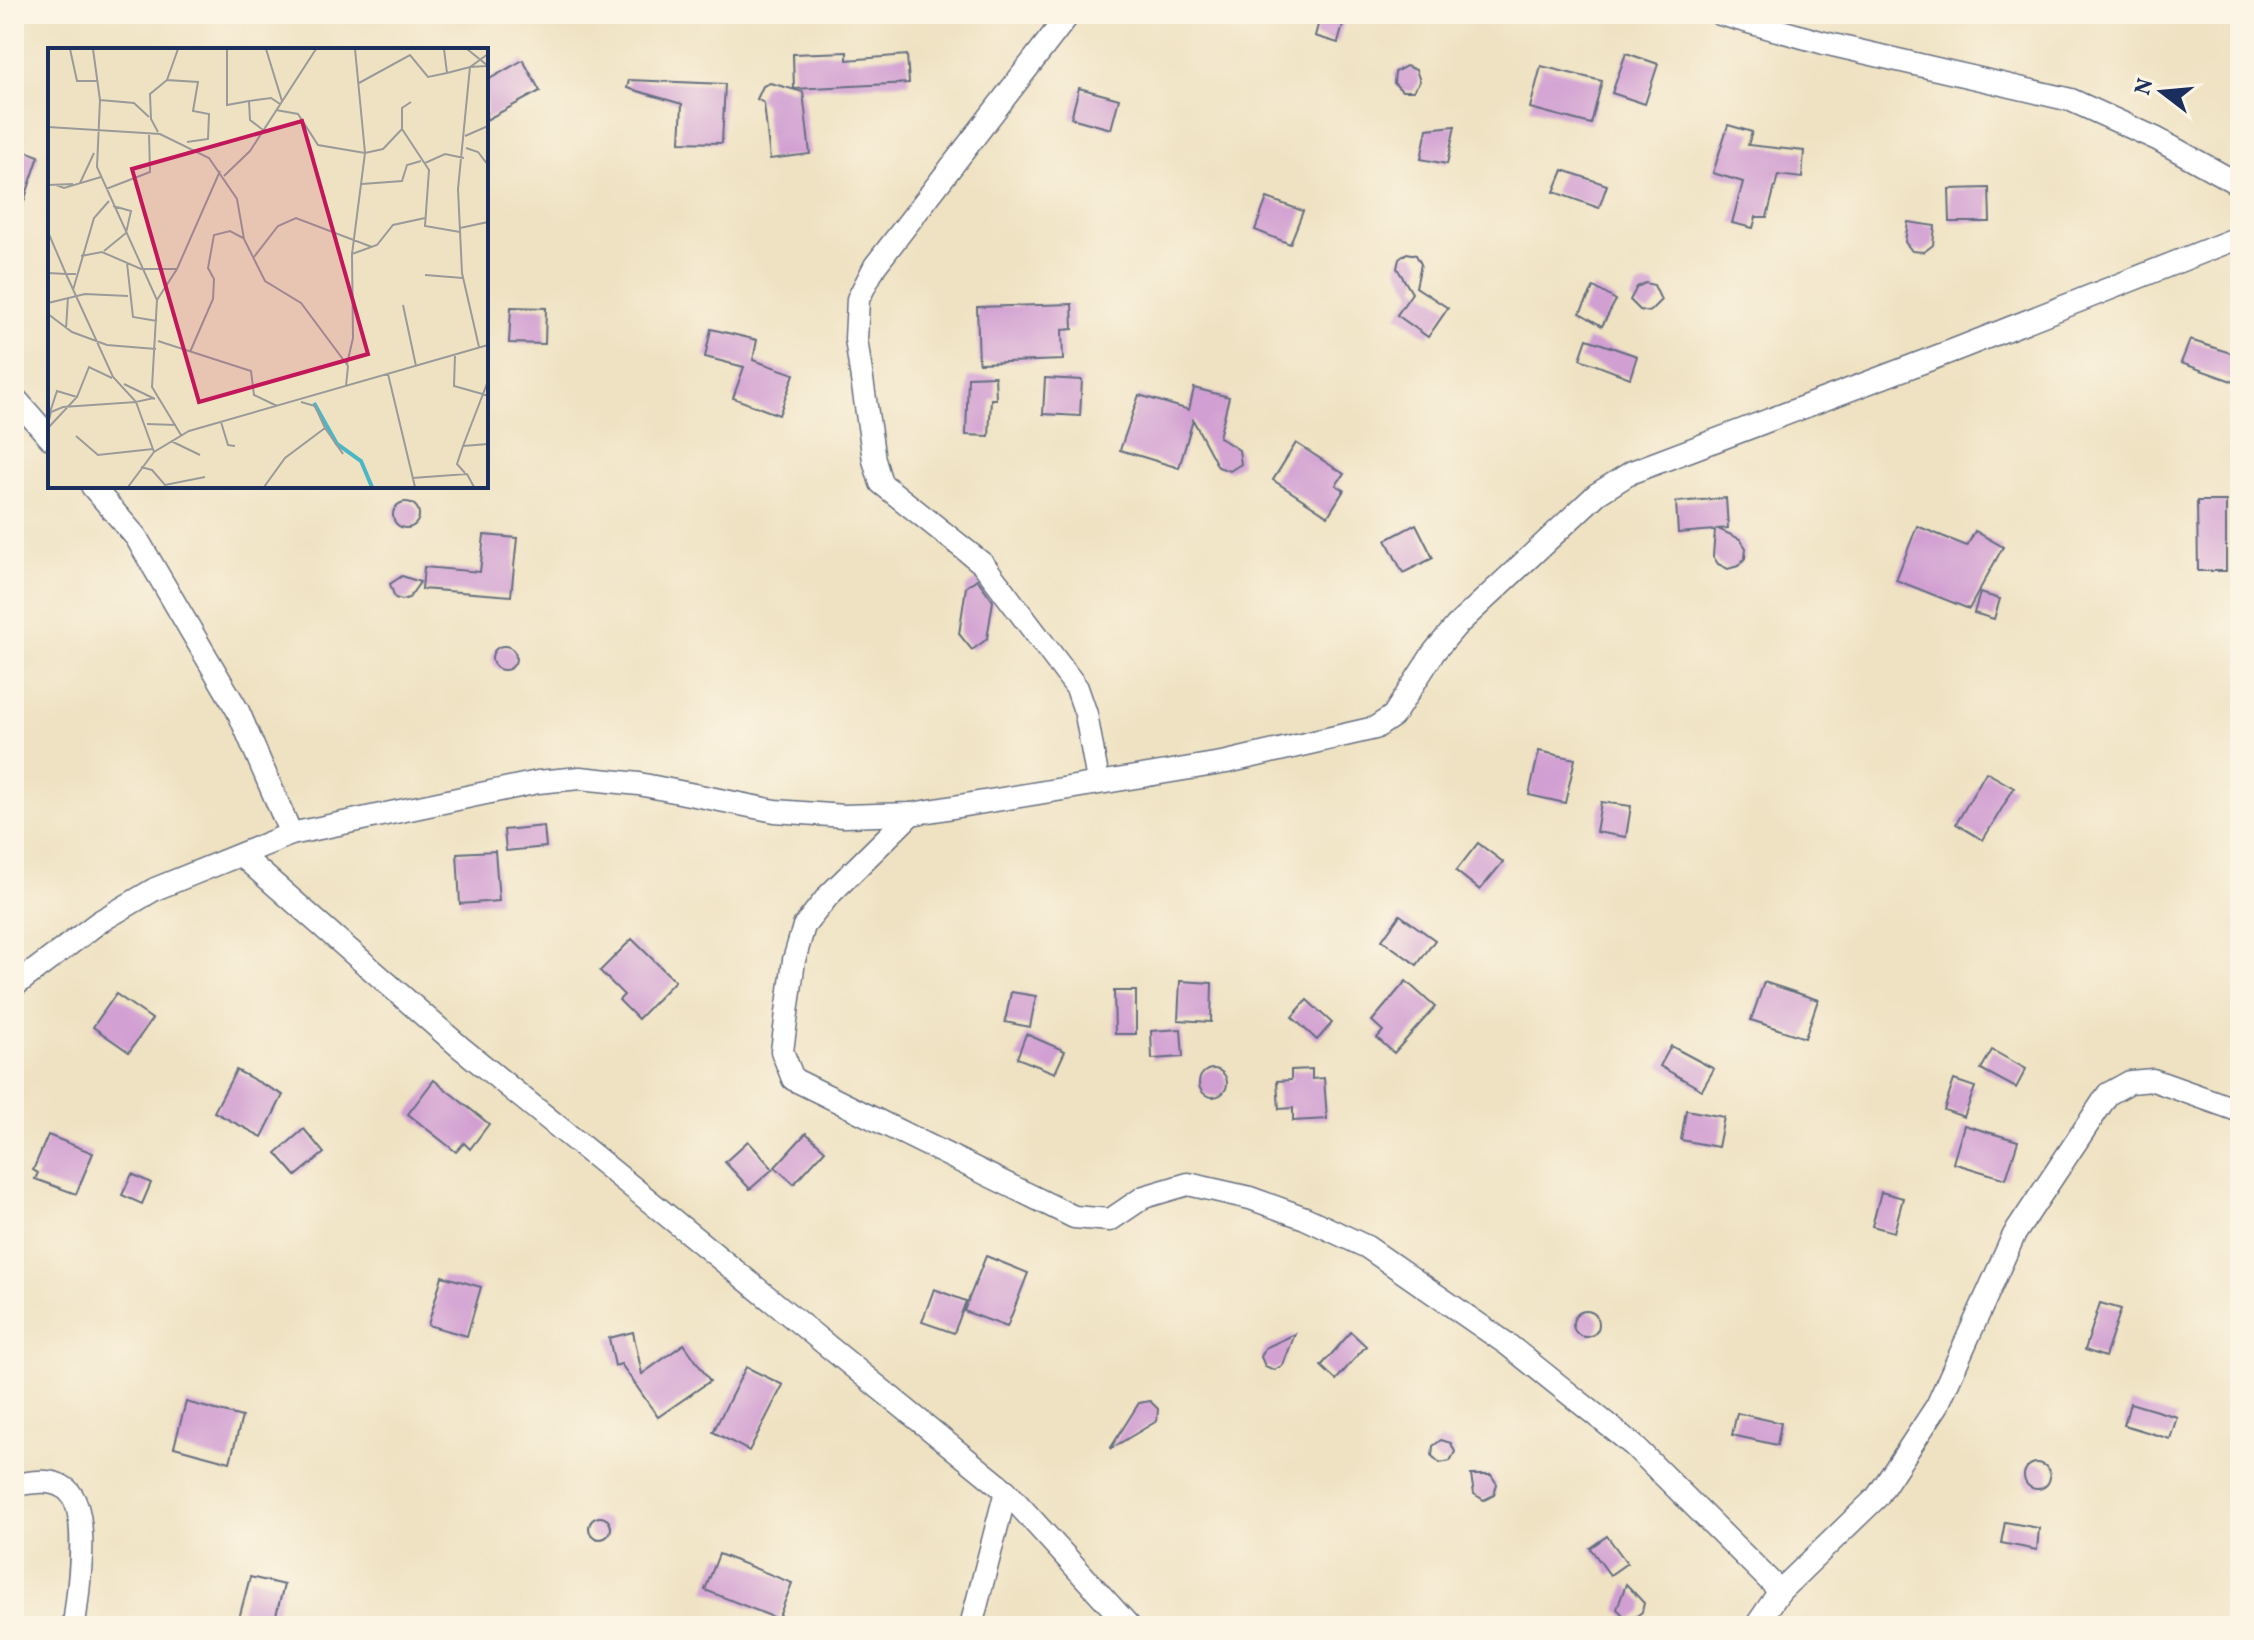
<svg xmlns="http://www.w3.org/2000/svg" width="2254" height="1640" font-family="Vollkorn,serif">
	<rect width="100%" height="100%" fill="#fcf5e5"/>
	<filter id="ink" filterUnits="userSpaceOnUse"><feTurbulence type="fractalNoise" baseFrequency=".0125" numOctaves="2"/><feDisplacementMap in="SourceGraphic" scale="16" xChannelSelector="R" yChannelSelector="G"/><feConvolveMatrix kernelMatrix="1 2 1 2 8 2 1 2 1" color-interpolation-filters="sRGB"/></filter>
	<filter id="wash" filterUnits="userSpaceOnUse"><feTurbulence type="fractalNoise" baseFrequency=".006" numOctaves="4" result="noise"/><feDisplacementMap in="SourceGraphic" scale="32" xChannelSelector="R" yChannelSelector="G"/><feGaussianBlur stdDeviation="1.8" result="paint"/><feColorMatrix in="noise" values="0 0 0 0 0 0 0 0 0 0 0 0 0 0 0 0 0 1.4 0 .05"/><feComposite in="paint" operator="in"/></filter>
	<g filter="url(#wash)">
		<rect width="100%" height="100%" fill="#efe2c2"/>
		<g id="blocks">
			<g fill="#d19fd2">
				<polygon points="1321,14 1346,14 1338,43 1315,36"/>
				<polygon points="847,52 847,60 907,55 909,83 794,89 793,54"/>
				<polygon points="1626,53 1658,64 1645,104 1612,93"/>
				<polygon points="523,60 540,91 486,120 486,81"/>
				<polygon points="1406,66 1416,70 1420,81 1413,91 1402,91 1394,83 1395,72"/>
				<polygon points="1541,66 1602,81 1591,124 1530,108"/>
				<polygon points="629,80 725,84 722,143 680,142 682,104 627,88"/>
				<polygon points="770,83 803,92 810,154 770,159 764,103 757,99 763,86"/>
				<polygon points="1079,88 1119,99 1111,129 1071,118"/>
				<polygon points="1728,125 1752,132 1748,145 1804,151 1802,178 1778,175 1767,217 1756,217 1753,228 1732,223 1743,182 1713,173"/>
				<polygon points="1455,126 1447,164 1421,159 1427,129"/>
				<polygon points="14,147 39,156 18,219 14,218"/>
				<polygon points="1563,170 1607,185 1599,208 1554,192"/>
				<polygon points="1989,188 1990,222 1950,222 1949,189"/>
				<polygon points="1267,198 1303,211 1290,244 1255,230"/>
				<polygon points="1908,222 1935,226 1933,245 1924,252 1912,251 1905,242"/>
				<polygon points="1407,253 1416,255 1421,264 1416,287 1448,308 1428,337 1397,315 1412,293 1397,268 1399,259"/>
				<polygon points="1645,283 1654,285 1661,300 1649,312 1640,310 1630,300 1637,287"/>
				<polygon points="1594,287 1616,300 1602,326 1580,313"/>
				<polygon points="1072,304 1073,329 1062,330 1063,360 979,363 977,307"/>
				<polygon points="511,307 546,308 545,344 509,343"/>
				<polygon points="711,329 757,340 753,360 794,374 779,415 733,398 744,367 705,357"/>
				<polygon points="1587,339 1637,356 1630,378 1580,359"/>
				<polygon points="2190,340 2240,356 2240,384 2181,363"/>
				<polygon points="995,376 996,399 991,399 989,436 966,435 968,377"/>
				<polygon points="1045,378 1082,380 1080,416 1043,414"/>
				<polygon points="1194,388 1229,397 1219,437 1239,450 1241,464 1230,471 1218,467 1193,420 1179,468 1120,450 1139,395 1189,410"/>
				<polygon points="1296,443 1344,474 1336,485 1344,490 1328,516 1273,480"/>
				<polygon points="1726,498 1728,528 1718,529 1740,539 1746,548 1745,558 1738,566 1728,569 1718,564 1713,556 1715,530 1678,533 1676,502"/>
				<polygon points="2197,501 2226,501 2226,571 2198,571"/>
				<circle cx="406" cy="515" r="13"/>
				<polygon points="1416,524 1433,558 1403,573 1386,540"/>
				<polygon points="1917,526 1967,546 1975,531 2003,547 1969,609 1896,580"/>
				<polygon points="484,535 517,538 511,596 422,589 424,567 480,572"/>
				<polygon points="402,576 420,582 409,598 402,600 395,598 390,584"/>
				<polygon points="977,579 993,601 987,639 972,650 959,634 966,587"/>
				<polygon points="1980,593 2000,599 1994,619 1974,613"/>
				<circle cx="504" cy="658" r="12"/>
				<polygon points="1539,751 1575,759 1565,803 1529,795"/>
				<polygon points="1986,772 2014,788 1983,840 1956,824"/>
				<polygon points="1601,802 1631,806 1626,837 1596,832"/>
				<polygon points="544,826 546,847 506,851 504,830"/>
				<polygon points="1478,843 1503,862 1480,890 1456,871"/>
				<polygon points="495,851 499,901 460,904 457,853"/>
				<polygon points="1400,915 1435,940 1417,965 1382,940"/>
				<polygon points="632,939 675,981 638,1019 619,1000 624,995 600,971"/>
				<polygon points="1180,981 1212,983 1211,1022 1178,1020"/>
				<polygon points="1406,981 1435,1007 1394,1053 1377,1038 1383,1031 1372,1021"/>
				<polygon points="1764,982 1818,1000 1805,1038 1751,1020"/>
				<polygon points="1114,991 1136,991 1136,1034 1115,1034"/>
				<polygon points="1011,992 1036,996 1030,1027 1005,1022"/>
				<polygon points="116,994 152,1019 129,1052 93,1027"/>
				<polygon points="1307,1000 1332,1023 1317,1040 1292,1017"/>
				<polygon points="1181,1029 1183,1057 1152,1059 1151,1031"/>
				<polygon points="1026,1034 1065,1051 1055,1073 1017,1058"/>
				<polygon points="1671,1046 1714,1069 1702,1090 1660,1066"/>
				<polygon points="1992,1050 2026,1069 2016,1088 1981,1069"/>
				<polygon points="1312,1069 1312,1079 1324,1078 1327,1119 1293,1121 1293,1108 1279,1109 1277,1081 1291,1080 1291,1070"/>
				<circle cx="1213" cy="1083" r="14"/>
				<polygon points="236,1070 283,1095 262,1137 214,1112"/>
				<polygon points="434,1080 489,1124 470,1149 464,1143 456,1152 408,1114"/>
				<polygon points="1954,1080 1975,1087 1964,1117 1944,1110"/>
				<polygon points="1686,1110 1724,1117 1718,1147 1681,1140"/>
				<polygon points="1964,1125 2018,1141 2006,1179 1953,1163"/>
				<polygon points="304,1129 324,1153 296,1176 276,1153"/>
				<polygon points="806,1133 825,1150 794,1184 775,1167"/>
				<polygon points="48,1135 93,1153 76,1194 35,1179 38,1173 33,1170"/>
				<polygon points="748,1141 773,1169 750,1189 725,1162"/>
				<polygon points="132,1174 151,1183 142,1204 122,1195"/>
				<polygon points="1881,1192 1903,1198 1894,1232 1872,1226"/>
				<polygon points="986,1256 1028,1273 1007,1327 964,1311"/>
				<polygon points="442,1276 481,1287 467,1336 428,1325"/>
				<polygon points="934,1289 966,1301 954,1333 922,1322"/>
				<polygon points="2100,1303 2121,1309 2105,1357 2085,1350"/>
				<circle cx="1586" cy="1324" r="13"/>
				<polygon points="633,1332 642,1374 684,1344 710,1381 658,1417 621,1364 615,1366 609,1338"/>
				<polygon points="1351,1332 1366,1346 1336,1380 1321,1366"/>
				<polygon points="1295,1334 1283,1365 1274,1370 1265,1366 1261,1357 1265,1348"/>
				<polygon points="746,1367 783,1385 749,1451 713,1432"/>
				<polygon points="1150,1401 1158,1409 1157,1421 1110,1449 1139,1403"/>
				<polygon points="186,1402 242,1417 230,1462 174,1447"/>
				<polygon points="2130,1403 2177,1417 2170,1439 2124,1425"/>
				<polygon points="1737,1413 1781,1423 1777,1445 1732,1435"/>
				<polygon points="1441,1440 1451,1443 1455,1452 1450,1461 1440,1463 1432,1456 1433,1446"/>
				<circle cx="2037" cy="1476" r="13"/>
				<polygon points="1471,1475 1491,1475 1497,1484 1494,1495 1484,1500 1474,1494"/>
				<circle cx="600" cy="1528" r="11"/>
				<polygon points="2005,1522 2039,1528 2037,1550 2001,1543"/>
				<polygon points="1607,1536 1627,1563 1610,1575 1590,1548"/>
				<polygon points="719,1554 792,1583 778,1619 705,1590"/>
				<polygon points="250,1577 284,1585 273,1626 237,1626"/>
				<polygon points="1626,1584 1644,1603 1642,1612 1634,1618 1626,1618 1617,1609"/>
			</g>
		</g>
	</g>
	<g filter="url(#ink)">
		<use href="#blocks" fill-opacity="0" stroke="#656e81" stroke-width="2"/>
		<g fill="none" stroke-linecap="round" stroke-linejoin="round">
			<defs>
				<g id="street">
					<polyline points="1069,14 875,266 858,299 856,339 874,460 881,483 983,564 1077,688 1086,714 1098,781"/>
					<polyline points="1720,14 1824,43 2071,100 2157,139 2240,185"/>
					<polyline points="14,397 50,438"/>
					<polyline points="92,486 136,537 238,711 291,834"/>
					<polyline points="911,814 828,896 804,926 794,960 782,1051 793,1079 1074,1217 1110,1220 1144,1197 1188,1184 1250,1198 1305,1218 1367,1247 1507,1344 1633,1445 1780,1591"/>
					<polyline points="241,855 460,1047 1006,1491 1129,1626"/>
					<polyline points="14,986 99,922 155,889 291,834 538,782 580,778 639,784 775,811 844,816 911,814 1227,762 1375,728 1393,716 1434,652 1456,626 1597,494 1632,472 1957,349 2240,237"/>
					<path d="M14 1485C30 1483 48 1478 63 1487 94 1503 77 1596 74 1626"/>
					<polyline points="971,1626 1006,1491"/>
					<polyline points="1756,1626 1780,1591 1877,1497 1937,1406 2014,1235 2108,1094 2130,1082 2153,1080 2240,1111"/>
				</g>
			</defs>
			<use href="#street" stroke="#656e81" stroke-width="25"/>
			<use href="#street" stroke="#fff" stroke-width="22"/>
		</g>
	</g>
	<g transform="translate(48 48)">
		<rect width="440" height="440" fill="#efe2c2"/>
		<path fill="none" stroke="#4bb7c6" stroke-width="4" d="M266 355 289 396 313 413 324 439"/>
		<path fill="none" stroke="#9a9a9a" stroke-width="2" d="M22 1 29 33H50M45 1 52 52 49 119 109 252 104 339 133 387M73 1H100M130 1 119 32 150 34 145 63 161 66 160 91 139 94M179 1V57L201 53M218 1 234 53M396 1 399 25 422 19 440 6M419 1 440 18 422 19 410 141 414 225 431 299M311 35 362 7 380 29 399 25M52 52 86 55 101 69M363 54 354 60V81L381 122 377 178 412 184M228 62 250 66 270 97 317 105 335 101 354 81M0 79 112 86 161 110 189 151 196 191 217 233 253 255 300 318 298 338M215 82 202 72 201 53 223 50 232 56M110 84 103 71 102 46 119 32M417 88 440 78M418 100 430 104 440 117M377 115 397 106 416 110M176 128 202 103 268 1M32 135 46 105M314 136 354 133 359 117 373 113M0 137 25 136M8 137 16 140 53 129M58 141 102 124 101 85M412 180 440 174M0 184 18 226H28M56 203 78 185 83 163 65 158M304 206 329 197 345 177 377 170M33 208 54 204 93 221H129M206 209 230 178 248 170 324 199M79 215 85 269 109 273M0 225 18 226 65 329 88 354 106 350M377 227 415 230M25 242 46 170 61 153M109 252 129 221 172 123M0 255 37 246 80 248M355 257 368 318M0 266 24 284 59 297 108 301M18 281 20 249M110 293 203 323 206 347 229 358M142 304 165 251 166 231 160 220 166 187 182 183 195 190M407 306 406 338 438 347M299 316 305 290 304 206 317 105 307 1M340 326 367 439M76 336 107 351M2 364 9 343 29 349M173 374 180 397 187 398M0 376 3 364 15 359 88 354 106 404M99 376 128 377M0 380 29 349 41 319 64 330M277 380 295 406M28 388 50 407 105 401M123 393 152 407M415 398 440 333M93 419 104 422 117 437 157 429M417 425 409 416 415 398 440 396M364 430 419 426 426 439M80 439 106 404 141 383 440 297M216 439 237 410 277 380 267 358 253 354"/>
		<path fill="#c2185b" fill-opacity="0.15" stroke="#c2185b" stroke-width="4" d="M254 73 320 306 151 354 84 121Z"/>
		<rect width="440" height="440" fill="none" stroke="#1b2f5e" stroke-width="4"/>
	</g>
	<rect width="2254" height="1640" fill="none" stroke="#fcf5e5" stroke-width="48"/>
	<g transform="translate(2162 92) rotate(286)" stroke="#fcf5e5" stroke-width="6" paint-order="stroke">
	<path d="M0-6L14 30L0 20L-14 30Z" fill="#1b2f5e"/>
	<text y="-12" font-size="22" font-weight="bold" text-anchor="middle" fill="#1b2f5e">N</text>
	</g>
</svg>
